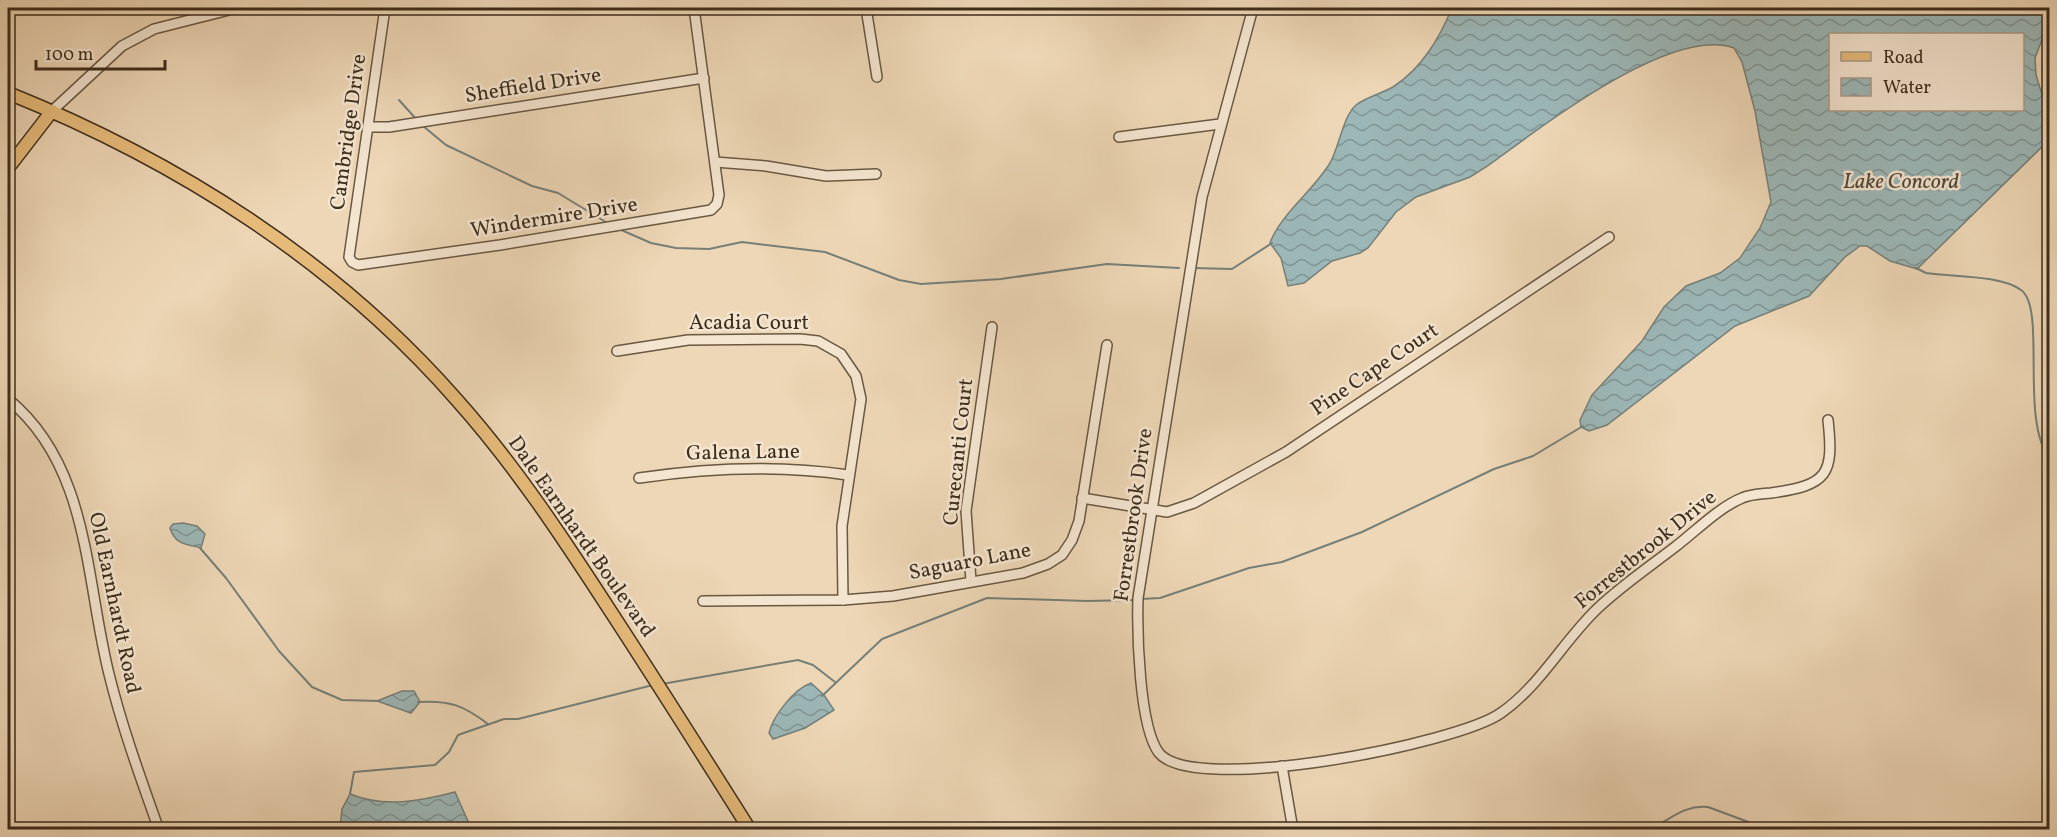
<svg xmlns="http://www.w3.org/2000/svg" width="2057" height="837" font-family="Vollkorn,serif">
	<defs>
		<pattern id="water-waves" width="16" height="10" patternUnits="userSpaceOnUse" patternTransform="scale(1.5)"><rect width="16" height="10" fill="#9cb7b7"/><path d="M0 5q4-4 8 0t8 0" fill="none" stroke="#809594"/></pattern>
	</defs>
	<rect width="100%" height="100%" fill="#eed7b6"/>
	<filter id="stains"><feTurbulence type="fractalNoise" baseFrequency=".00333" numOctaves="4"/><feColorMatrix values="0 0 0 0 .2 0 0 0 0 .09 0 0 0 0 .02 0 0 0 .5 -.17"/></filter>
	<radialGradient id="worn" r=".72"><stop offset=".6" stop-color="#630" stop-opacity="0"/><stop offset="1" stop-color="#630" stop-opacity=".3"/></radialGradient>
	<g fill="url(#water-waves)" stroke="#768079" stroke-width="1.5" fill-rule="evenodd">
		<path d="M1452 8H2049V21L2035 58 2036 75 2049 117V140L1917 269 1890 261 1867 246H1860L1845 257 1809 296 1735 326 1607 425 1589 431 1581 427 1580 420 1592 395 1642 341 1664 307 1686 286 1720 273 1740 258 1760 228 1771 202 1755 111 1742 62 1734 48C1670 25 1538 130 1486 167L1470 177 1416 197 1396 212 1368 248 1360 253 1332 261 1304 283 1288 286 1281 258 1270 243C1280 215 1313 191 1330 163 1339 148 1343 116 1356 105 1366 97 1381 94 1393 87 1422 68 1439 39 1452 8ZM1830 34H2022V110H1830Z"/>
		<path d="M183 523 197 526 205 534 201 548C187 544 175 545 170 528L173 524Z"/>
		<path d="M811 683 824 695 834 710 805 728 773 739 769 733C773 716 794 689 811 683Z"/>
		<polygon points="402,691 414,691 420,702 411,713 377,701"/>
		<path d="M455 792 471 828H340L342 809 350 794C384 808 421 801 455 792Z"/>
	</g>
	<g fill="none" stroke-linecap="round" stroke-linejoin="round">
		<g stroke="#768079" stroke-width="2">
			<polyline points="399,100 417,120"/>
			<polyline points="423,126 446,145 532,186 558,193 609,224"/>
			<polyline points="619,229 651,243 676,248 709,249 742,242 825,252 899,280 921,284 1001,279 1107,264 1179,268"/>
			<polyline points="1193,268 1232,269 1272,243"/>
			<path d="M1916 268 1926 273C1953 277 2000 275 2021 290 2047 308 2019 421 2050 459"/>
			<polyline points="200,548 226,578 279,651 312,687 342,700 379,701"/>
			<polyline points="1141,599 1160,598 1249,568 1282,562 1362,532 1494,469 1533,456 1583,426"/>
			<polyline points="662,684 798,660 813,665 835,682"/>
			<polyline points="822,696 882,639 987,598 1087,601 1136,600"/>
			<path d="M418 702C449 700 463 705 488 724"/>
			<polyline points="350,794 354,772 435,765 449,752 458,735 504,719 518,719 653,685"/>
			<path d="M1648 830C1669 821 1684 804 1708 807L1770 830"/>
		</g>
		<defs>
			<g id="minor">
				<polyline points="385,8 349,257 352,262 358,265 500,245 711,210 717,204 719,195 694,8"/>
				<polyline points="866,8 877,77"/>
				<path d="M1253 8 1202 197 1138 598C1137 632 1139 727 1159 753 1194 796 1457 744 1501 713 1540 686 1564 640 1598 608 1621 586 1649 567 1675 547 1696 531 1718 508 1742 498 1751 494 1762 494 1771 493 1828 485 1834 475 1828 420"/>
				<polyline points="52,111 122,46 154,29 237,8"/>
				<polyline points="368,127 389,127 704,78"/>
				<polyline points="1119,137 1220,124"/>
				<polyline points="715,162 766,166 826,176 876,174"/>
				<polyline points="617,351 688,340 800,339 818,341 841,354 856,376 861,399 842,526 843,600"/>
				<path d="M8 399C91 467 85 582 110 678 123 730 141 779 159 830"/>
				<path d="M639 478C707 468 780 465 848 475"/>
				<polyline points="1082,498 1167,512 1194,503 1286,452 1609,237"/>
				<polyline points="971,581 966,511 992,327"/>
				<polyline points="703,601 843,600 893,596 1023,573 1048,564 1062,555 1072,540 1079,521 1107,345"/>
				<polyline points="1282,766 1293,830"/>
			</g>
			<g id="major">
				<path d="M8 93C177 161 335 261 456 399 515 465 563 538 611 612 658 684 704 757 750 830"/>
				<polyline points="8,168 52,111"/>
			</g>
		</defs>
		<use href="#minor" stroke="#695842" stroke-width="12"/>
		<use href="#major" stroke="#3d2d1c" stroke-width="15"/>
		<use href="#minor" stroke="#f4e5d0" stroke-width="9"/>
		<use href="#major" stroke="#e7bc7b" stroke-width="12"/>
	</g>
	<g text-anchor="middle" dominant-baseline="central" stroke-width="5" stroke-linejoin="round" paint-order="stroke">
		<g font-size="21" fill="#3d2d1c" stroke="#f4e5d0">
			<text transform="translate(533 86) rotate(-9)">Sheffield Drive</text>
			<text transform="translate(349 132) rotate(-82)">Cambridge Drive</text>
			<text transform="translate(554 218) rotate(-9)">Windermire Drive</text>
			<text x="749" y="323">Acadia Court</text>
			<text transform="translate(1375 370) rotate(-34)">Pine Cape Court</text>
			<text transform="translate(959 452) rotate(-84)">Curecanti Court</text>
			<text transform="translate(743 453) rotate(-1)">Galena Lane</text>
			<text transform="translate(1134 515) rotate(-82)">Forrestbrook Drive</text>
			<text transform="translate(581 537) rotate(55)">Dale Earnhardt Boulevard</text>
			<text transform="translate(1646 550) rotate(-39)">Forrestbrook Drive</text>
			<text transform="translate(970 562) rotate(-11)">Saguaro Lane</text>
			<text transform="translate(114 603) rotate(78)">Old Earnhardt Road</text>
		</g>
		<g font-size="22" font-style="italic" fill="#50493b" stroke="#f4e5d0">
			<text x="1901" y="182">Lake Concord</text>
		</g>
	</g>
	<rect width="2057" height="837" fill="none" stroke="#eed7b6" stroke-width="30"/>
	<rect x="9" y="9" width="2039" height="819" fill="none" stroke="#3d2d1c" stroke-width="3"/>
	<rect x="15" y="15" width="2027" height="807" fill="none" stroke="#3d2d1c" stroke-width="1.5"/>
	<rect x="1829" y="33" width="195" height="78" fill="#f4e5d0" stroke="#ab9b88" stroke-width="1.5"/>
	<rect x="1841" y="52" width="30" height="9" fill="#e7bc7b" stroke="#ab9b88" stroke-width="1.5"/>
	<text x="1883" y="63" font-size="18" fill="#3d2d1c">Road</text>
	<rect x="1841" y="78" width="30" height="18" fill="url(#water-waves)" stroke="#ab9b88" stroke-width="1.5"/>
	<text x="1883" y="93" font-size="18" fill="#3d2d1c">Water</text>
	<path d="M36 60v9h129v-9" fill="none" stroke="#3d2d1c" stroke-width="3"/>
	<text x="45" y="60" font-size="18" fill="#3d2d1c" stroke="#f4e5d0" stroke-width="4.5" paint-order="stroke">100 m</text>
	<rect width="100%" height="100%" filter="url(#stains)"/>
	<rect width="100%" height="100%" fill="url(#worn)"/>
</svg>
